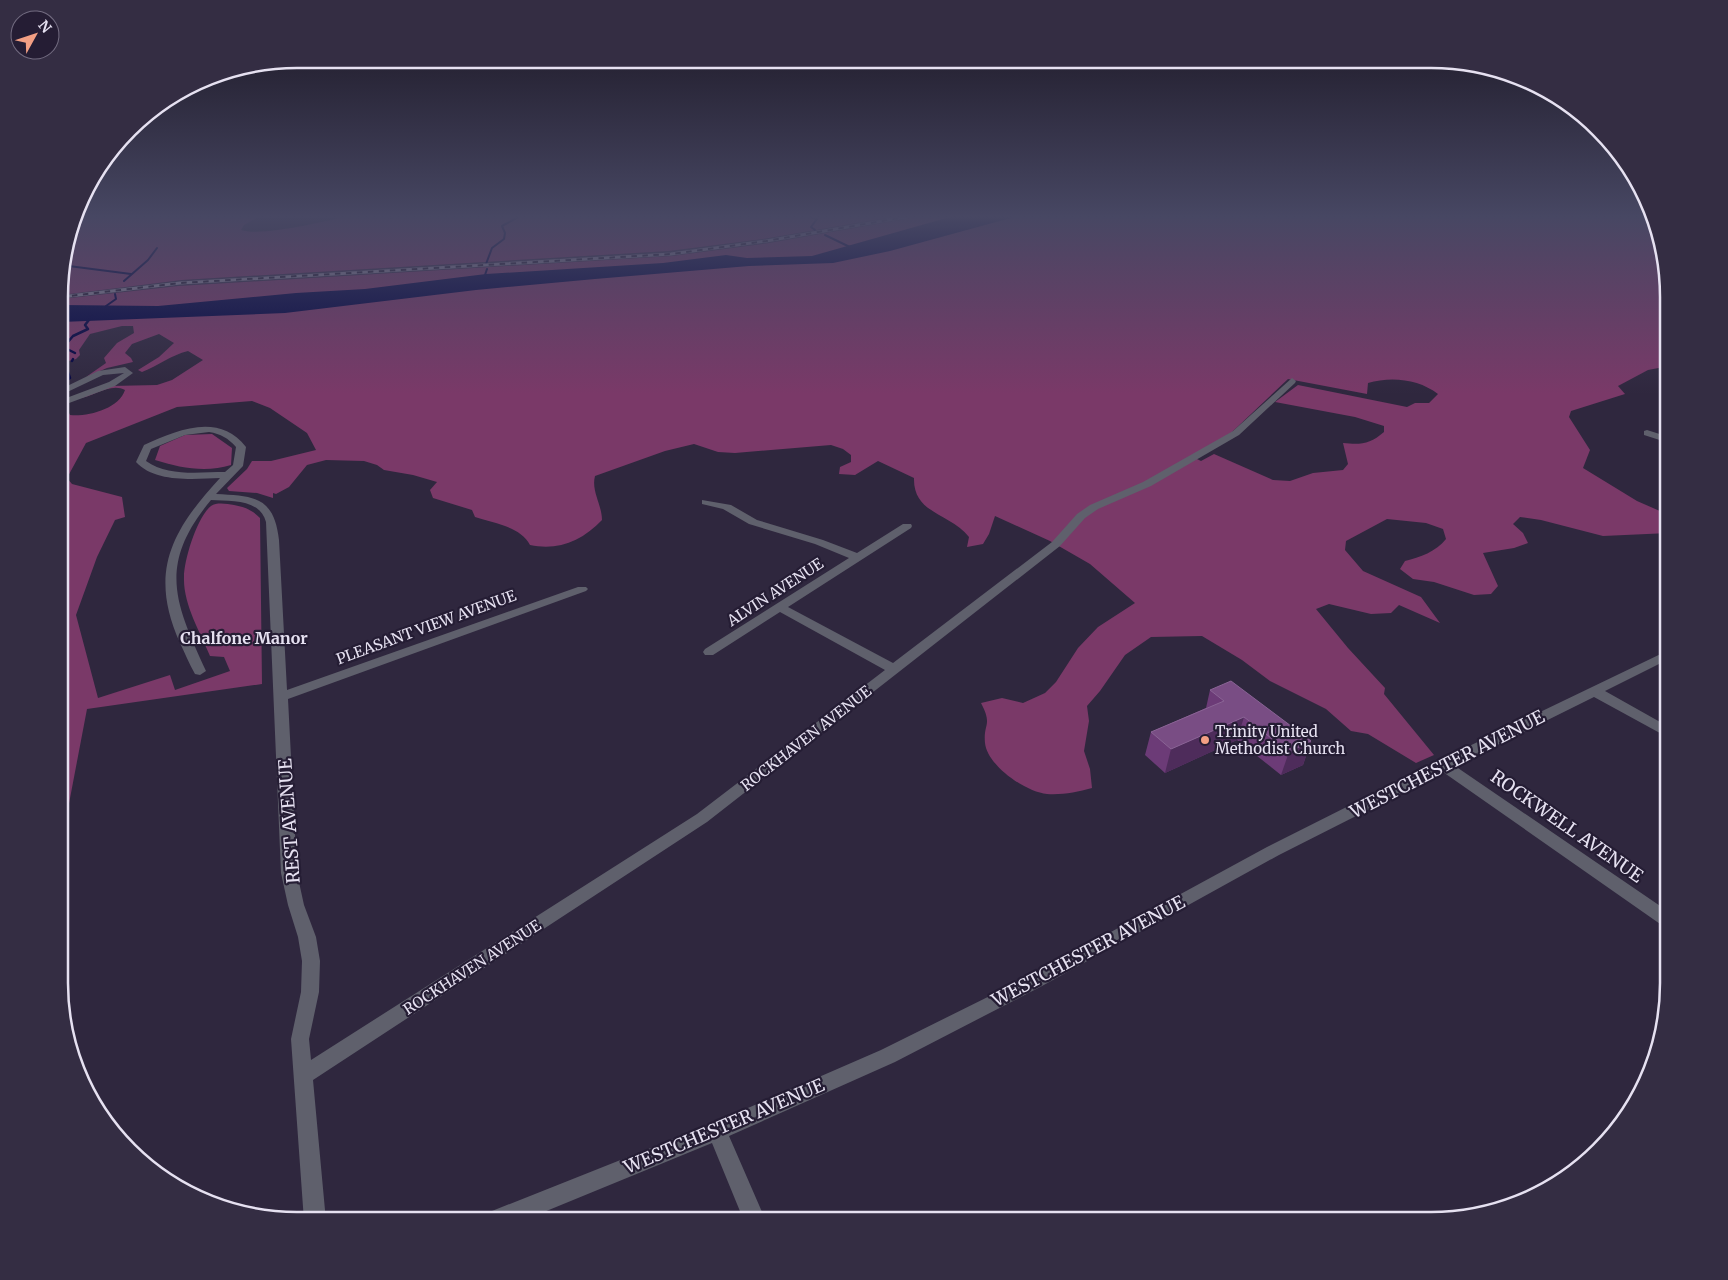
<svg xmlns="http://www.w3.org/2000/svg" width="1728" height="1280" font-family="Merriweather,serif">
	<rect width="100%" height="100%" fill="#2f273e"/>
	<polygon fill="#3a304c" points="903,215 928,215 769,243 672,256 178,286 61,299 61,295 75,292 182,280 669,251 763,239"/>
	<g fill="#7a3968" fill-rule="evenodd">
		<path d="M76 215H262L244 225 241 230C262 237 327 221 351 215 363 213 378 215 390 215V219L409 215H903L763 239 669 251 182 280 61 295V266Z"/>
		<path d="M928 215H1651L1669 281V366L1648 370 1618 386 1625 394 1571 411 1569 417 1590 450 1583 468 1637 501 1669 515V533L1603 536 1541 520 1520 517 1513 524 1523 533 1528 543 1514 548 1483 553 1498 586 1491 594 1474 595 1434 582 1413 579 1400 569 1405 561C1420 557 1436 552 1446 539L1443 529 1426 523 1387 519 1346 541 1345 550 1363 571 1421 597 1440 623 1399 605 1391 613 1371 614 1329 604 1316 609 1348 648 1385 688 1384 694 1434 755 1416 763 1368 734 1351 731 1326 709 1270 681 1242 660 1202 636 1151 637 1125 655 1100 691 1087 706 1089 721 1084 751 1090 769 1092 788C1077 792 1063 795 1047 794 1025 792 987 765 985 743 983 723 993 726 981 703L1002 698 1023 703 1045 693 1056 682 1078 648 1098 627 1135 603 1090 564 1050 541 995 516 989 534 983 544 967 547 969 537C950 513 913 514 914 478L878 461 855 475 839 474 840 467 851 462V455L843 449 831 445 735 453 718 452 694 444 665 451 595 476C591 491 602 505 602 520 582 541 558 551 530 545 521 527 494 523 475 517L472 510 433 498 430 490 437 482 413 475 384 470 377 465 364 461 326 460 307 465 289 487 276 494 273 493V498L257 493 229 491 227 488 247 469 252 461H271L316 450 307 433 270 408 252 401 177 407 86 443 67 478 72 484 122 497 125 517 115 520 97 557 76 615 98 698 170 675 175 690 230 671 224 657 210 656C200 632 183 604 184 577 184 560 197 517 211 506 217 502 227 504 234 505 245 507 252 510 260 518L262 684 87 709 67 814 61 815V407H66L70 415C87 417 119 409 125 390 111 382 93 397 79 398L111 386 157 385 172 380 203 360 188 351C171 355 158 366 142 372L138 370 159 357 174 343 159 334 132 344 125 353 131 358 133 362 107 368 86 377 106 363 104 358 117 343 134 333 133 326H122L90 334 79 350 80 355 76 359 61 363V299L178 286 672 256 769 243ZM1288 379 1367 394 1368 383C1391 376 1419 379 1438 394L1429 403H1415L1407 407 1298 385 1275 402 1355 417 1384 426V432C1370 444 1361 445 1343 443L1348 464 1343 470 1313 473 1290 481 1273 480 1214 454 1201 461 1193 457 1232 432Z"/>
		<path d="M212 434 232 448 231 465C206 473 180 468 155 460L160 446 185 435Z"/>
	</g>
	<polygon fill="#000241" points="957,215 1022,215 890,251 833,263 749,266 595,279 476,290 285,313 61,322 61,305 158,306 296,293 365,289 486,274 663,263 726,255 747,258 812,256"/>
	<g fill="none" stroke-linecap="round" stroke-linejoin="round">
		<g stroke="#000241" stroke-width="2">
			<polyline points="803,215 817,219 811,227 815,230"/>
			<polyline points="825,235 854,249"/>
			<polyline points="486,264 492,248 504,239 505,233 502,226 522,215"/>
			<polyline points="61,265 131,274"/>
			<polyline points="484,278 487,269"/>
			<polyline points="124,281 148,260 157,248"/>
			<polyline points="106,306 116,299 115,294"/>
		</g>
		<g stroke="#000241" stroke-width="2.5">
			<polyline points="75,353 67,349 67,343 73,336 88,329 85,325 92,316"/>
			<polyline points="72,361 73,359"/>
			<polyline points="61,384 70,378 66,367"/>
		</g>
		<g fill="#5f606c" fill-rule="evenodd">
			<polygon points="125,367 133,373 115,386 61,406 61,400 109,382 124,373 103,375 61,395 61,389 98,371"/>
			<path d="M1292 378 1296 381 1295 383 1239 435 1151 486 1098 509 1085 518 1060 546 707 822 313 1080 326 1221H304L291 1039 301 992 302 961 298 937 288 905 281 873 266 522C260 499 231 501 211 500 157 565 175 603 206 671L200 675 195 674C189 664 185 653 180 643 148 572 172 530 220 478 194 479 155 483 136 462L144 445C177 430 219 412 246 447L243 466 216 494C255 496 274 497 279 540L287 690 578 587H586L588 589 586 591 288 699 297 873 304 905 316 937 320 961 319 992 309 1039 311 1060 697 814 885 670 780 612 713 655H705L703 652 705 649 849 558 815 544 749 524 723 509 702 504V500L731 505 757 520 823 540 857 553 903 524H911L912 526 911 528 788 607 893 663 1052 542 1077 514 1090 505 1143 482 1233 431ZM209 432C221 434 228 438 236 447L233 465 225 472C200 472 168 477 146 461L151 449 185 435Z"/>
			<polygon points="1647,430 1669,437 1669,443 1644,435 1644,431"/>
			<polygon points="1669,650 1669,659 1605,691 1669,727 1669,738 1594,697 1455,766 1669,912 1669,928 1663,926 1443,772 1279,855 1042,986 895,1062 729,1136 766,1221 744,1221 712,1143 522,1221 484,1221 487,1213 711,1124 881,1050 1030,976 1267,847 1438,761"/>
		</g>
		<defs>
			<polyline id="rail" points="61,297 180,283 671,254 766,241 917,215"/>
		</defs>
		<use href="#rail" stroke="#8a8497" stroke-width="3"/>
		<use href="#rail" stroke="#251d34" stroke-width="2" stroke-dasharray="5.5" stroke-linecap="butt"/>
	</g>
	<polygon fill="#6c3b77" points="1210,690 1311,741 1303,765 1281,775 1237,740 1165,773 1145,755 1151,732 1206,708"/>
	<g fill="#4e2c5b">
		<polygon points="1244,717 1237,740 1165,773 1171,749"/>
		<polygon points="1311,741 1303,765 1281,775 1289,752"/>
	</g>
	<polygon fill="#794d84" stroke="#8a6495" points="1231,681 1311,741 1289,752 1244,717 1171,749 1151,732 1224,701 1210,690"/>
	<linearGradient id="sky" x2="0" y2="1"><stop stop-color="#1a1522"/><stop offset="0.55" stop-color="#474763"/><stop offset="1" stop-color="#474763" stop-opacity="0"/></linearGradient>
	<rect width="1728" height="394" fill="url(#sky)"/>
	<circle fill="#f39f84" stroke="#251d34" stroke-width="2" cx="1205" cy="740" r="5"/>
	<g text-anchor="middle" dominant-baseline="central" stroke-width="4.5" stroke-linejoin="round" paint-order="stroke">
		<g font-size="15" fill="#e6e1f1" stroke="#251d34">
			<text transform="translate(775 592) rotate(-33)">ALVIN AVENUE</text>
			<text transform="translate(426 627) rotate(-20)">PLEASANT VIEW AVENUE</text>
			<text transform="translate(806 738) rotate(-38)">ROCKHAVEN AVENUE</text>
			<text transform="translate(472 967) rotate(-33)">ROCKHAVEN AVENUE</text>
		</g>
		<g font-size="15" fill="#e6e1f1" stroke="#251d34" text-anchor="start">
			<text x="1215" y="731">Trinity United<tspan x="1215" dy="17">Methodist Church</tspan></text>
		</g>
		<g font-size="16" font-weight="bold" fill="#e6e1f1" stroke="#251d34">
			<text x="244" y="638">Chalfone Manor</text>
		</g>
		<g font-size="18" fill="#e6e1f1" stroke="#251d34">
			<text transform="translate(1447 764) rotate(-27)">WESTCHESTER AVENUE</text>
			<text transform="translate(289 821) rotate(-94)">REST AVENUE</text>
			<text transform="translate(1567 826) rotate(35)">ROCKWELL AVENUE</text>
			<text transform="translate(1088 951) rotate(-28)">WESTCHESTER AVENUE</text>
			<text transform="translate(724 1126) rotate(-23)">WESTCHESTER AVENUE</text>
		</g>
	</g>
	<path d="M0 0H1728V1280H0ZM297 68H1431A229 229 0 0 1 1660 297V983A229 229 0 0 1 1431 1212H297A229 229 0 0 1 68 983V297A229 229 0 0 1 297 68Z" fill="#342d43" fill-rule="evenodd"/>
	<path fill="none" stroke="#e6e1f1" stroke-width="2.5" d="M297 68H1431A229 229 0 0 1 1660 297V983A229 229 0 0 1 1431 1212H297A229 229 0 0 1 68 983V297A229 229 0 0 1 297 68Z"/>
	<g transform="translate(35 35) rotate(50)"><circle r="24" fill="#251d34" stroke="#726b80"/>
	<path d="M0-4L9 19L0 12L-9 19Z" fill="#f39f84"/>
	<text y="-8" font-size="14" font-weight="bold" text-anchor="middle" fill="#e6e1f1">N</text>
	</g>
</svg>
